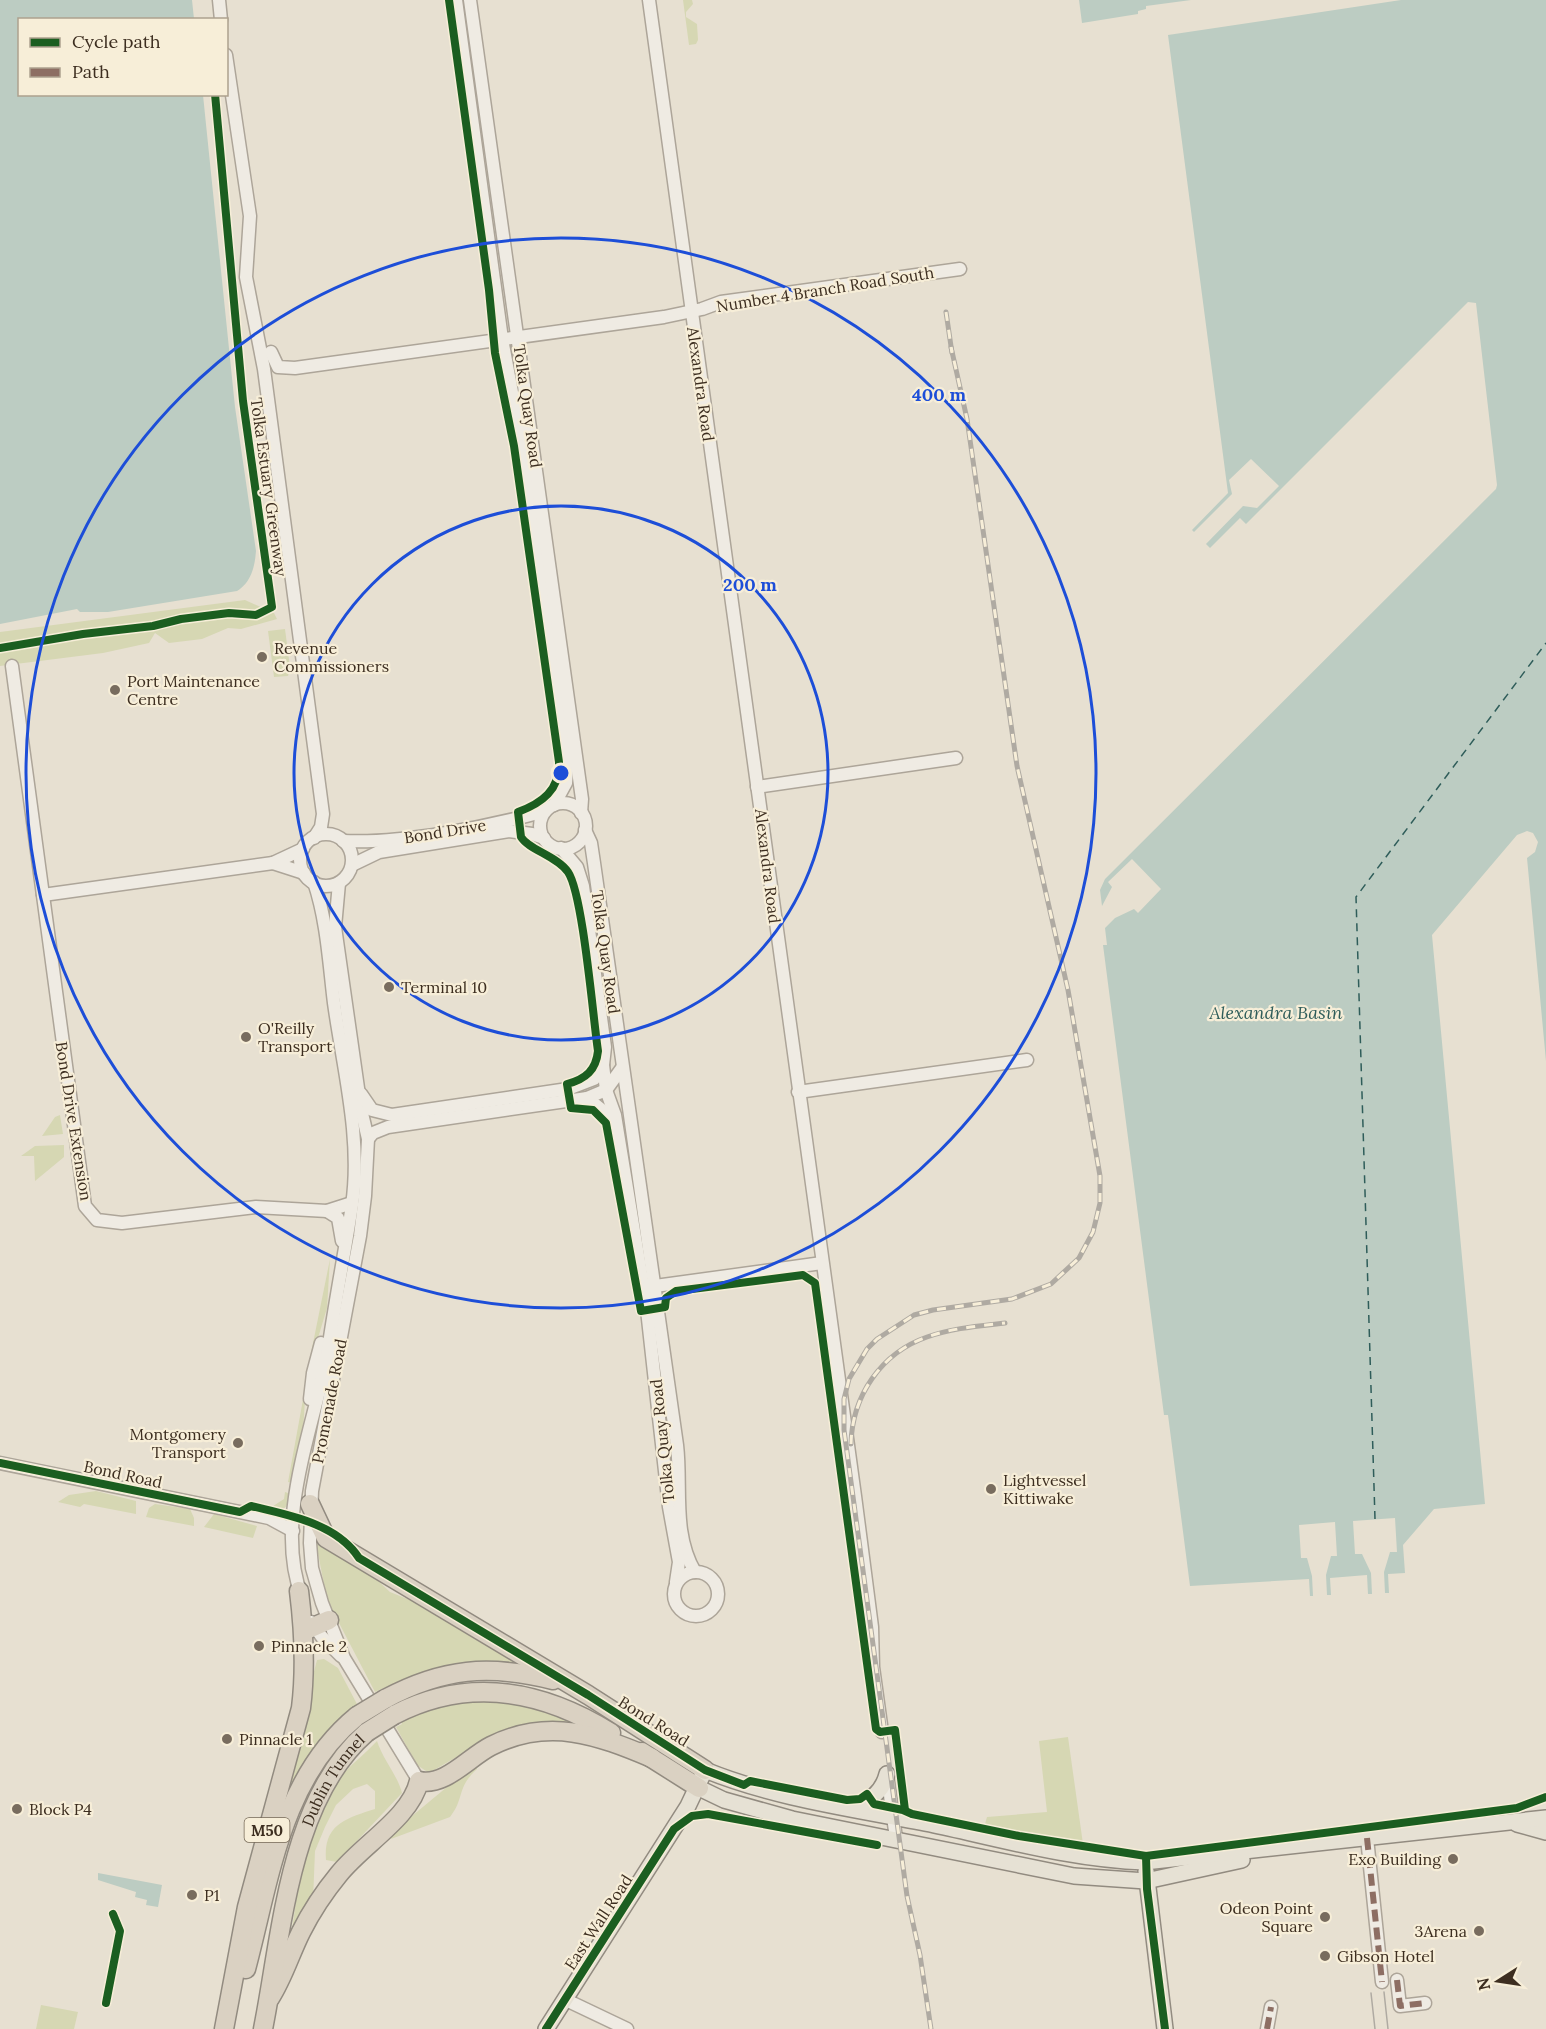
<svg xmlns="http://www.w3.org/2000/svg" width="1546" height="2029" font-family="Lora,serif">
	<rect width="100%" height="100%" fill="#e7e0d1"/>
	<g fill="#d6d7b3">
		<polygon points="683,0 692,0 693,4 686,12 686,17 697,24 698,40 696,44 689,45"/>
		<polygon points="245,600 274,613 277,619 241,629 228,628 202,639 169,643 155,633 149,643 103,653 0,666 0,632"/>
		<polygon points="285,629 290,667 288,676 274,677 268,631"/>
		<polygon points="60,1115 63,1134 42,1136 55,1117"/>
		<polygon points="64,1145 64,1157 35,1181 34,1156 21,1156 35,1146"/>
		<polygon points="330,1259 327,1308 312,1358 310,1358"/>
		<polygon points="306,1383 303,1432 293,1483 288,1482"/>
		<polygon points="96,1491 136,1501 136,1514 84,1504 80,1507 58,1502 69,1495"/>
		<path d="M285 1492 291 1494C288 1509 282 1513 267 1510L284 1499Z"/>
		<polygon points="155,1504 190,1509 194,1518 194,1526 146,1517 149,1508"/>
		<polygon points="214,1514 257,1526 253,1538 204,1527"/>
		<path d="M316 1543 375 1578 390 1592 420 1604 524 1667C469 1667 425 1669 375 1692L327 1600Z"/>
		<polygon points="324,1659 338,1668 358,1706 288,1793 284,1786 317,1660"/>
		<path d="M516 1699 588 1724 472 1748 429 1773 417 1765 396 1727 402 1724 400 1720C443 1703 470 1700 516 1699Z"/>
		<polygon points="1068,1737 1083,1844 985,1824 987,1817 1047,1812 1039,1741"/>
		<path d="M377 1741C383 1760 397 1774 402 1793L337 1862 326 1860C323 1824 347 1818 375 1809V1791L367 1784 353 1789 336 1805 325 1827 315 1851 313 1900 291 1938C298 1886 307 1814 344 1773 354 1762 366 1753 377 1741Z"/>
		<path d="M477 1762V1769C456 1788 465 1798 450 1817L391 1839 394 1831Z"/>
		<polygon points="41,2005 78,2012 74,2029 36,2029"/>
	</g>
	<g fill="#bcccc2">
		<path d="M0 0H192L194 19 20 20V94L203 95 235 407 256 551C255 566 251 583 237 591L108 612H80L77 609 0 624Z"/>
		<polygon points="1079,0 1191,0 1146,6 1146,9 1138,11 1138,14 1082,23"/>
		<polygon points="1401,0 1546,0 1546,1061 1527,858 1535,852 1538,842 1533,833 1527,831 1517,835 1432,935 1485,1504 1434,1509 1403,1545 1405,1573 1388,1574 1389,1593 1385,1593 1384,1572 1390,1552 1397,1552 1395,1518 1353,1521 1355,1554 1362,1554 1371,1573 1372,1594 1368,1594 1367,1575 1330,1578 1331,1595 1327,1595 1326,1575 1331,1556 1337,1556 1335,1522 1299,1525 1301,1558 1307,1558 1312,1576 1313,1596 1310,1596 1309,1579 1190,1586 1168,1415 1164,1415 1103,945 1107,945 1105,928 1115,918 1134,909 1138,913 1161,889 1132,859 1108,882 1112,887 1102,906 1100,890 1105,879 1496,489 1497,485 1476,303 1468,302 1246,524 1240,518 1210,548 1206,544 1243,506 1257,508 1279,486 1251,459 1229,480 1232,494 1194,532 1192,530 1228,493 1168,35"/>
		<polygon points="98,1873 162,1885 158,1907 146,1905 147,1900 135,1897 136,1892 98,1880"/>
	</g>
	<g fill="none" stroke-linecap="round" stroke-linejoin="round">
		<polyline stroke="#2f5d5a" stroke-width="1.5" stroke-dasharray="8 6" stroke-linecap="butt" points="1375,1519 1356,897 1546,643"/>
		<defs>
			<g id="minor">
				<polyline points="219,0 221,20"/>
				<polyline points="456,0 502,339 523,451 567,769 566,783 554,805"/>
				<polyline points="470,0 582,799 581,813"/>
				<polyline points="649,0 855,1496 872,1627 873,1667 882,1732"/>
				<polyline points="226,55 250,216 246,277 264,369 323,814 321,827 314,838"/>
				<polyline points="271,352 278,367 295,368 664,317 702,309 721,302 960,269"/>
				<polyline points="12,666 85,1206 97,1220 122,1223 256,1207 327,1211 352,1203"/>
				<polyline points="757,787 956,758"/>
				<circle cx="563" cy="826" r="23"/>
				<path d="M585 830 591 843 594 863 677 1445C682 1487 672 1533 695 1572"/>
				<circle cx="326" cy="860" r="26"/>
				<path d="M343 841C402 844 488 827 545 811"/>
				<polyline points="561,848 577,867 583,886 605,1047 603,1065 606,1090 615,1115 647,1310 669,1507 679,1562 676,1582"/>
				<polyline points="303,849 273,863 304,873"/>
				<polyline points="352,865 379,852 509,831 532,834 544,838"/>
				<polyline points="339,883 335,927 361,1109 368,1139 365,1196 360,1236 312,1491 310,1543 312,1568 322,1603 344,1658 419,1781"/>
				<polyline points="43,895 273,863"/>
				<polyline points="798,1092 1027,1060"/>
				<polyline points="361,1094 372,1110 392,1115 568,1089 594,1079 603,1065"/>
				<polyline points="587,1098 608,1115 612,1124"/>
				<polyline points="368,1139 373,1133 388,1127 587,1098 606,1090 622,1068"/>
				<polyline points="327,1211 338,1218 342,1241"/>
				<polyline points="648,1287 822,1263"/>
				<polyline points="310,1399 313,1373 321,1343"/>
				<polyline points="0,1463 269,1518 293,1531"/>
				<circle cx="696" cy="1594" r="22"/>
				<path d="M302 1597C272 1519 317 1421 329 1344 336 1297 345 1251 352 1205 362 1139 343 1068 334 1003 329 962 327 921 314 882"/>
				<polyline points="311,1622 322,1637 341,1656"/>
				<polyline points="887,1774 896,1838"/>
				<polyline points="1367,1838 1382,1982"/>
				<polyline points="1397,1980 1400,2006 1425,2003"/>
				<polyline points="564,1999 627,2029"/>
				<polyline points="1267,2029 1271,2007"/>
			</g>
			<g id="major">
				<polyline points="699,1788 724,1800 792,1819 1074,1876 1146,1881 1242,1860"/>
				<path d="M850 1806C868 1805 883 1791 887 1774"/>
				<polyline points="1517,1824 1546,1832"/>
				<polyline points="1146,1871 1165,2029"/>
				<path d="M546 2029 688 1806 705 1770C776 1799 855 1809 930 1824 1000 1839 1073 1860 1145 1862L1546 1818"/>
			</g>
			<g id="highway">
				<polyline points="310,1504 326,1538 588,1695 705,1770"/>
				<polyline points="304,1631 329,1620"/>
				<path d="M385 1699C443 1668 489 1664 553 1680"/>
				<path d="M394 1715C469 1676 542 1690 611 1733"/>
				<polyline points="642,1752 699,1788"/>
				<path d="M246 1969C270 1879 281 1778 357 1716"/>
				<path d="M270 1998C283 1978 290 1954 301 1932 311 1912 325 1891 339 1874 363 1844 411 1817 419 1781 445 1787 469 1757 491 1746 549 1717 597 1735 652 1758"/>
				<path d="M224 2029 247 1907 301 1708C306 1668 304 1631 299 1591"/>
				<path id="s1" d="M263 2029C282 1934 289 1799 367 1732"/>
			</g>
		</defs>
		<use href="#minor" stroke="#ada599" stroke-width="15"/>
		<use href="#major" stroke="#928b80" stroke-width="18"/>
		<use href="#highway" stroke="#928b80" stroke-width="21"/>
		<use href="#minor" stroke="#efebe3" stroke-width="12"/>
		<use href="#major" stroke="#e6e1d4" stroke-width="15"/>
		<use href="#highway" stroke="#dad1c2" stroke-width="18"/>
		<g stroke="#afaaa2" stroke-width="1.5">
			<polyline points="1384,1992 1388,2029"/>
			<polyline points="1371,1993 1375,2029"/>
		</g>
		<defs>
			<g id="rail">
				<polyline points="946,312 952,353"/>
				<path d="M851 1444C852 1396 881 1353 927 1337 952 1328 979 1326 1005 1323"/>
				<polyline points="931,2029 920,1955 907,1896 844,1430 844,1399 849,1379 867,1349 877,1339 914,1315 933,1310 1012,1299 1051,1284 1079,1258 1093,1232 1100,1203 1100,1176 1068,990 1017,766 967,419 951,347"/>
			</g>
		</defs>
		<use href="#rail" stroke="#afaaa2" stroke-width="5"/>
		<use href="#rail" stroke="#f7eed8" stroke-width="3" stroke-dasharray="9" stroke-linecap="butt"/>
		<defs>
			<g id="highway-bridge">
				<polyline points="357,1716 385,1699"/>
				<polyline points="367,1732 394,1715"/>
			</g>
		</defs>
		<use href="#highway-bridge" stroke="#928b80" stroke-width="21" stroke-linecap="butt"/>
		<use href="#highway-bridge" stroke="#dad1c2" stroke-width="18"/>
		<g stroke="#8d6e63" stroke-width="6" stroke-dasharray="12 6" stroke-linecap="butt">
			<polyline points="1367,1838 1382,1982"/>
			<polyline points="1397,1980 1400,2006 1425,2003"/>
			<polyline points="1267,2029 1271,2007"/>
		</g>
		<defs>
			<g id="cycleway">
				<path d="M449 0 489 290 495 353 514 446 559 762C560 790 542 803 518 812L521 837C529 850 557 856 568 872 583 894 593 1018 598 1051 596 1070 586 1079 567 1084L571 1108 593 1110 606 1123 641 1311 665 1307 666 1298 676 1291 803 1275 815 1283 876 1729 880 1732 895 1730 905 1810"/>
				<polyline points="0,648 83,634 153,626 181,619 229,613 256,615 272,607 243,401 215,94"/>
				<path d="M0 1463 240 1512 251 1506C288 1515 336 1523 359 1558L588 1695 705 1770 744 1785 750 1781 847 1800 860 1799 867 1794 874 1804 903 1810 912 1814 1019 1836 1146 1856 1517 1808 1546 1797"/>
				<polyline points="1146,1856 1147,1889 1165,2029"/>
				<polyline points="106,2003 120,1931 113,1914"/>
				<polyline points="546,2029 674,1829 692,1816 708,1814 877,1845"/>
			</g>
		</defs>
		<use href="#cycleway" stroke="#f7eed8" stroke-width="11"/>
		<use href="#cycleway" stroke="#1b5e20" stroke-width="8"/>
	</g>
	<g fill="none" stroke="#1d4ed8" stroke-width="3">
		<circle cx="561" cy="773" r="267"/>
		<circle cx="561" cy="773" r="535"/>
	</g>
	<g fill="#786c5e" stroke="#f7eed8" stroke-width="2">
		<circle cx="262" cy="657" r="6"/>
		<circle cx="115" cy="690" r="6"/>
		<circle cx="389" cy="987" r="6"/>
		<circle cx="246" cy="1037" r="6"/>
		<circle cx="238" cy="1443" r="6"/>
		<circle cx="991" cy="1489" r="6"/>
		<circle cx="259" cy="1646" r="6"/>
		<circle cx="227" cy="1739" r="6"/>
		<circle cx="17" cy="1809" r="6"/>
		<circle cx="1453" cy="1859" r="6"/>
		<circle cx="192" cy="1895" r="6"/>
		<circle cx="1325" cy="1917" r="6"/>
		<circle cx="1479" cy="1931" r="6"/>
		<circle cx="1325" cy="1956" r="6"/>
	</g>
	<g text-anchor="middle" dominant-baseline="central" stroke-width="4.5" stroke-linejoin="round" paint-order="stroke">
		<rect fill="#f7eed8" stroke="#756857" stroke-width="1.5" x="244.5" y="1818" width="45" height="24" rx="4.5"/>
		<g font-size="15" font-weight="bold" fill="#3d2e20">
			<text x="267" y="1830">M50</text>
		</g>
		<g font-size="16" fill="#3d2e20" stroke="#f7eed8">
			<text transform="translate(825 289) rotate(-9)">Number 4 Branch Road South</text>
			<text transform="translate(701 384) rotate(82)">Alexandra Road</text>
			<text transform="translate(528 406) rotate(82)">Tolka Quay Road</text>
			<text transform="translate(269 487) rotate(82)">Tolka Estuary Greenway</text>
			<text transform="translate(445 831) rotate(-9)">Bond Drive</text>
			<text transform="translate(768 866) rotate(83)">Alexandra Road</text>
			<text transform="translate(606 952) rotate(82)">Tolka Quay Road</text>
			<text transform="translate(74 1121) rotate(81)">Bond Drive Extension</text>
			<text transform="translate(329 1401) rotate(-79)">Promenade Road</text>
			<text transform="translate(662 1441) rotate(-96)">Tolka Quay Road</text>
			<text transform="translate(123 1474) rotate(12)">Bond Road</text>
			<text transform="translate(654 1721) rotate(32)">Bond Road</text>
			<text stroke="none"><textPath href="#s1" startOffset="261">Dublin Tunnel</textPath></text>
			<text transform="translate(598 1922) rotate(-57)">East Wall Road</text>
		</g>
		<g font-size="16" fill="#3d2e20" stroke="#f7eed8" text-anchor="start">
			<text x="274" y="648">Revenue<tspan x="274" dy="18">Commissioners</tspan></text>
			<text x="127" y="681">Port Maintenance<tspan x="127" dy="18">Centre</tspan></text>
			<text x="401" y="987">Terminal 10</text>
			<text x="258" y="1028">O'Reilly<tspan x="258" dy="18">Transport</tspan></text>
			<text x="226" y="1434" text-anchor="end">Montgomery<tspan x="226" dy="18">Transport</tspan></text>
			<text x="1003" y="1480">Lightvessel<tspan x="1003" dy="18">Kittiwake</tspan></text>
			<text x="271" y="1646">Pinnacle 2</text>
			<text x="239" y="1739">Pinnacle 1</text>
			<text x="29" y="1809">Block P4</text>
			<text x="1441" y="1859" text-anchor="end">Exo Building</text>
			<text x="204" y="1895">P1</text>
			<text x="1313" y="1908" text-anchor="end">Odeon Point<tspan x="1313" dy="18">Square</tspan></text>
			<text x="1467" y="1931" text-anchor="end">3Arena</text>
			<text x="1337" y="1956">Gibson Hotel</text>
		</g>
		<g font-size="18" font-style="italic" fill="#2f5d5a" stroke="#f7eed8">
			<text x="1276" y="1012">Alexandra Basin</text>
		</g>
	</g>
	<circle cx="561" cy="773" r="9" fill="#1d4ed8" stroke="#f7eed8" stroke-width="3"/>
	<g font-size="18" text-anchor="middle" font-weight="bold" fill="#1d4ed8" stroke="#f7eed8" stroke-width="4.5" stroke-linejoin="round" paint-order="stroke">
		<text x="939" y="401">400 m</text>
		<text x="750" y="591">200 m</text>
	</g>
	<rect x="18" y="18" width="210" height="78" fill="#f7eed8" stroke="#ada18e" stroke-width="1.5"/>
	<rect x="30" y="38" width="30" height="9" fill="#1b5e20" stroke="#ada18e" stroke-width="1.5"/>
	<text x="72" y="48" font-size="18" fill="#3d2e20">Cycle path</text>
	<rect x="30" y="68" width="30" height="9" fill="#8d6e63" stroke="#ada18e" stroke-width="1.5"/>
	<text x="72" y="78" font-size="18" fill="#3d2e20">Path</text>
	<g transform="translate(1498 1981) rotate(258)" stroke="#f7eed8" stroke-width="4.5" paint-order="stroke">
	<path d="M0-4.5L10 22L0 15L-10 22Z" fill="#3d2e20"/>
	<text y="-9" font-size="16" font-weight="bold" text-anchor="middle" fill="#3d2e20">N</text>
	</g>
</svg>
